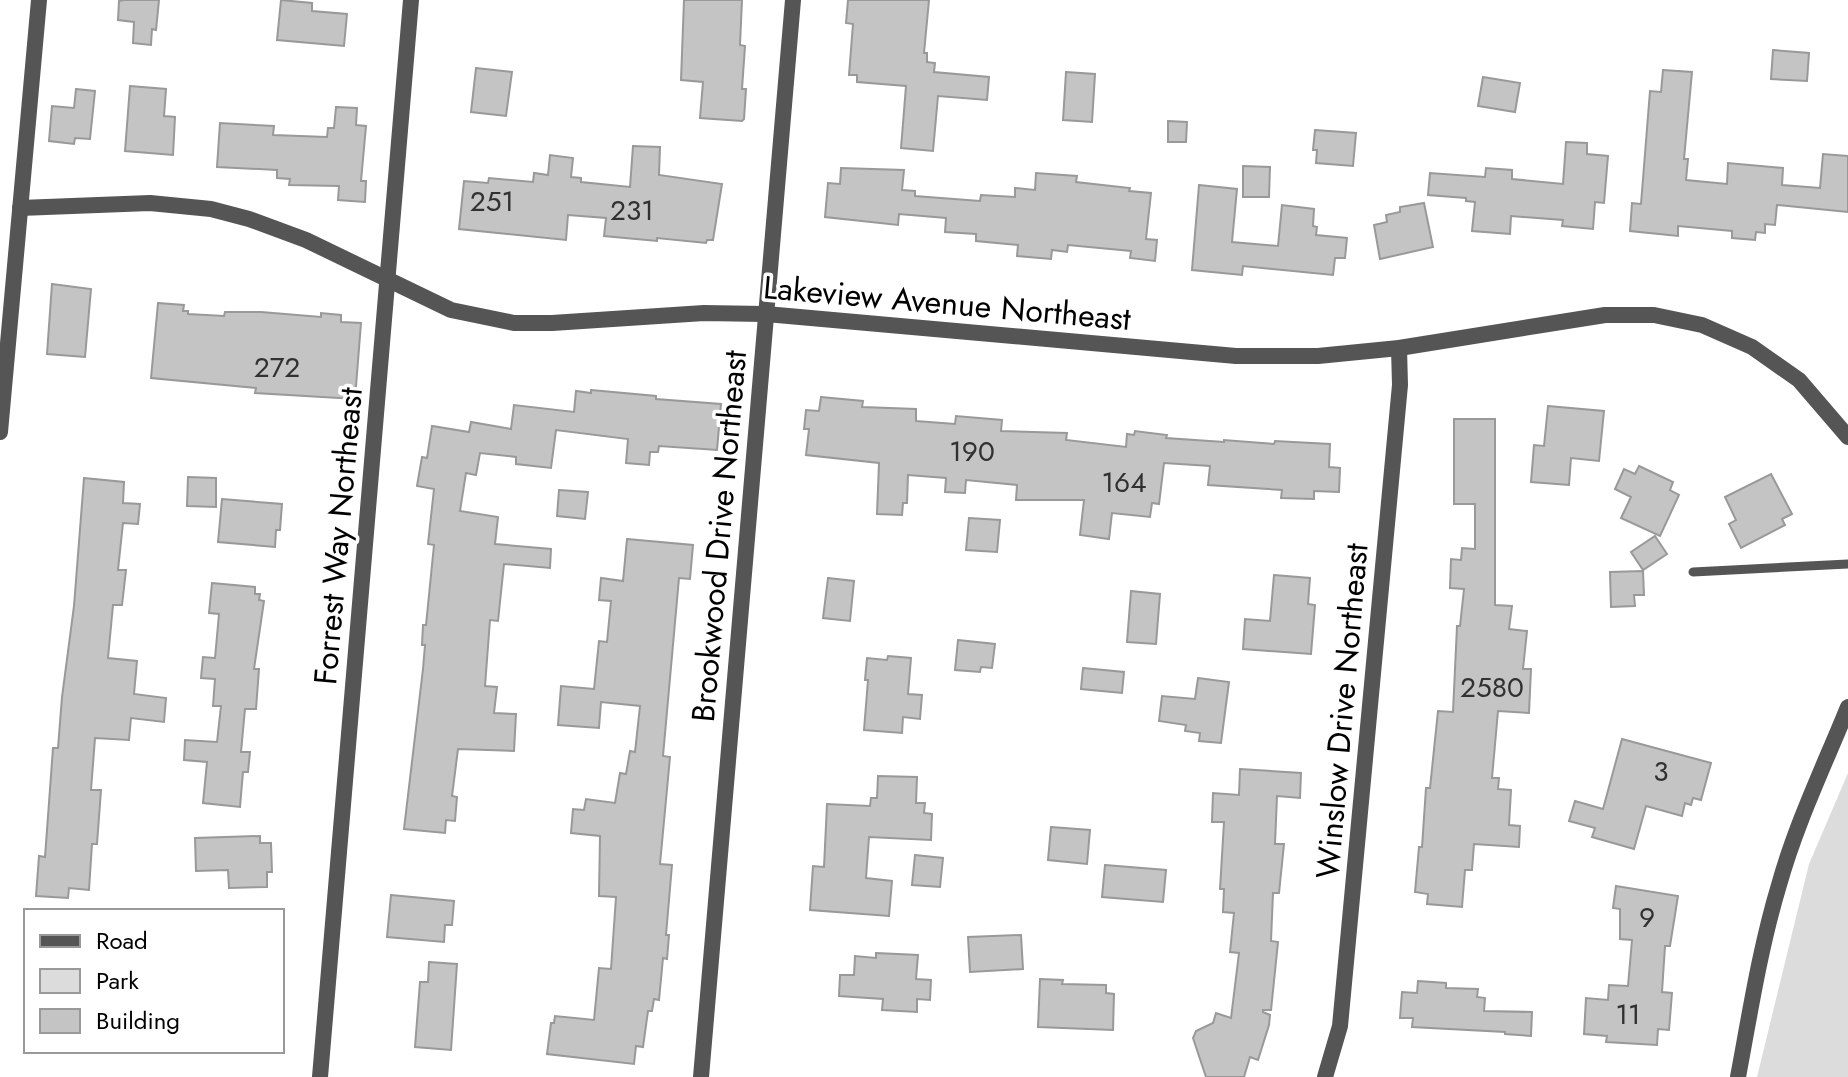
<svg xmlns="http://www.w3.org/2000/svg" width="1848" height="1077" font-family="Jost,sans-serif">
	<rect width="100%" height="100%" fill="#fff"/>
	<polygon fill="#dcdcdc" points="1848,773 1848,1077 1757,1077 1809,864"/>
	<g fill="#c4c4c4" stroke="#999" stroke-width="2">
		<polygon points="124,0 159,0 156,30 152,29 151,45 133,43 134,22 118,20 119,1"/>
		<polygon points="281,0 312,3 312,11 347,14 344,46 277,40"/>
		<polygon points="684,0 742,0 740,45 745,46 742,89 746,89 744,119 742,121 700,118 703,82 681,80"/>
		<polygon points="848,0 929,0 924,53 927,53 927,62 935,63 934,72 989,77 987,100 938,96 933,151 901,148 906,86 857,82 857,75 849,75 853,24 846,23"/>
		<polygon points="1773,50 1809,53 1807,81 1771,79"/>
		<polygon points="476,68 512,72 506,116 471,112"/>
		<polygon points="1663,70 1692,72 1684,159 1688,159 1686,180 1727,184 1728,163 1783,168 1782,185 1820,188 1823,154 1848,156 1848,212 1777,205 1775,225 1765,224 1765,233 1756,232 1755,240 1732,238 1732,231 1678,226 1678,236 1630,231 1632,203 1641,204 1650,91 1661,92"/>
		<polygon points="1066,72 1095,74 1092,122 1063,120"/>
		<polygon points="1483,77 1520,83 1515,112 1478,106"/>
		<polygon points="130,86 166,89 164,116 175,117 173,155 125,151"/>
		<polygon points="76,89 95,91 90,139 75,138 74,144 49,141 52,106 74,108"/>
		<polygon points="336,107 357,108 356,125 366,126 361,181 366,181 365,202 338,200 339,186 289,185 290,179 277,178 277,170 217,167 220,123 274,126 273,135 327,137 328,128 334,128"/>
		<polygon points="1168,121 1187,122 1186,142 1168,142"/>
		<polygon points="1315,130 1356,133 1353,166 1316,163 1317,150 1313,150"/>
		<polygon points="1566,142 1587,143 1587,154 1608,156 1604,203 1595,202 1593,229 1562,226 1563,220 1511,216 1510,234 1472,231 1475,202 1466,201 1466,198 1428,195 1430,173 1485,177 1486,168 1512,170 1512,179 1563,184"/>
		<polygon points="633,146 660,147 659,175 722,184 713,240 707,240 706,243 657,238 657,241 604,236 606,218 568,215 566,240 459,229 464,181 488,183 489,178 533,182 534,173 548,175 550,155 573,158 571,177 581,178 581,182 630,187"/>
		<polygon points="1243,166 1270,167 1269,197 1243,197"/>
		<polygon points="841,168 904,170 902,190 915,191 915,196 980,201 981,195 1015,197 1015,188 1035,190 1036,173 1077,176 1076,182 1130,188 1129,191 1151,193 1146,239 1157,240 1155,261 1130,258 1131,251 1068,245 1067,252 1052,250 1051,259 1017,256 1018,245 976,241 976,234 945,232 946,218 899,214 898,225 825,217 828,183 840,184"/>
		<polygon points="1199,185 1237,189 1232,242 1278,246 1282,205 1314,209 1313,226 1317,227 1316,235 1347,238 1345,258 1335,258 1333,275 1243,266 1242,275 1192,270"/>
		<polygon points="1424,203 1433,247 1380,259 1374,225 1387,222 1386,215 1400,212 1400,207"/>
		<polygon points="52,284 91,289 85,357 47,354"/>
		<polygon points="158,303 184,305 183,311 188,311 188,314 224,316 225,312 261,312 321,317 321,313 341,315 341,322 361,323 355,399 255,393 256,388 151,378"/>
		<polygon points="591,390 656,396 656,399 721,404 717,450 659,446 658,452 650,452 649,465 626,463 628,439 556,430 551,468 516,464 516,457 480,453 476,475 466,473 460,511 498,517 495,544 551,549 550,568 504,564 498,621 490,620 485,686 497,687 494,713 516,714 514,751 458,749 452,796 457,797 455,821 446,820 445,833 404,829 423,669 425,645 422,645 423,625 426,625 434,545 428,544 434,489 417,486 422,457 427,458 432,426 469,432 471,422 511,429 514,405 574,412 576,391 591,393"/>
		<polygon points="821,397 863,401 862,407 916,409 916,421 955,424 956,416 1002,420 1001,431 1067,433 1066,440 1126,447 1127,434 1134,435 1135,431 1167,435 1166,438 1224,442 1224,440 1274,444 1275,441 1330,444 1329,467 1340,468 1339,492 1314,491 1314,499 1281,498 1282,490 1208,485 1210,466 1164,463 1159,504 1152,503 1150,517 1112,513 1109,539 1080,535 1084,500 1016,500 1017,485 966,480 965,493 945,492 946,478 908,475 907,503 903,503 902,515 877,514 879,463 806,455 809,429 804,429 806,410 819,411"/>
		<polygon points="1548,406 1604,411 1599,461 1571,458 1569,485 1531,482 1534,445 1544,446"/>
		<polygon points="1454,419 1495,419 1495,605 1512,606 1509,629 1527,631 1523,669 1531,669 1529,713 1498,711 1492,778 1499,778 1498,789 1511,790 1509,825 1520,826 1519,847 1474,844 1472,870 1465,870 1462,907 1427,904 1428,894 1415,892 1419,847 1422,847 1426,788 1430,788 1438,711 1453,712 1457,626 1460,626 1464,589 1450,588 1451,559 1461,560 1462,548 1475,549 1475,504 1454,504"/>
		<polygon points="1639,466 1673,482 1670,490 1679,495 1660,536 1621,518 1631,497 1615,489 1624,469 1635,474"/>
		<polygon points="1771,474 1792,514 1782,519 1785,525 1741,548 1729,524 1736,520 1725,497"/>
		<polygon points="188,477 216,478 216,507 187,506"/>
		<polygon points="84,478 124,482 123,503 140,504 138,524 123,523 118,570 126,570 122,605 113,605 108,658 137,661 134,694 166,698 164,722 131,718 129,740 95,738 91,790 101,790 97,844 92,844 89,890 69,888 68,898 36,896 39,856 45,857 53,748 58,748 62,697 74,606"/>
		<polygon points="559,490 588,492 585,519 557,516"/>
		<polygon points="222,499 282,504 280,530 276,530 275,547 218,542"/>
		<polygon points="969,518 1000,520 997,552 966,550"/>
		<polygon points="1655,536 1667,554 1643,570 1631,552"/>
		<polygon points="627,539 693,545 690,579 679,578 663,756 670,757 660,864 672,865 666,935 669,935 667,959 663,958 659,1000 654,999 652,1011 648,1011 643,1047 636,1046 634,1064 547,1054 551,1023 554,1023 555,1016 594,1020 599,968 611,969 616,897 599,896 600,836 571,833 573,809 584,810 586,799 615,803 620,773 626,774 630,751 635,752 640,706 601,702 599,728 558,725 561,686 594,689 599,641 607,642 611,601 599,600 601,578 623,581"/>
		<polygon points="1643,571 1644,595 1634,595 1635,606 1611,607 1610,572"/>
		<polygon points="1274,575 1310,578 1308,604 1315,605 1311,654 1243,649 1245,619 1270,621"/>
		<polygon points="828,578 854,581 850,621 823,618"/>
		<polygon points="212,583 255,587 255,594 260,594 259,600 264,601 254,669 259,669 256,709 245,709 241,752 250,752 248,772 243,772 240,807 203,803 207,762 184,760 185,740 217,742 221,706 213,706 215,679 201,678 203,657 215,658 219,614 209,613"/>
		<polygon points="1131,591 1160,594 1156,644 1127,642"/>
		<polygon points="958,640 995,644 992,668 981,667 980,672 955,670"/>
		<polygon points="888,656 911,658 908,694 922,695 920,719 903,717 902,733 864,730 868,680 865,680 867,658 887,660"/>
		<polygon points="1083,668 1124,672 1122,693 1081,689"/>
		<polygon points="1198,678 1229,682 1221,743 1199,741 1200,733 1185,731 1186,725 1159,721 1162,696 1195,699"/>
		<polygon points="1622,739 1711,763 1701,800 1693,798 1691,805 1685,803 1682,816 1646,806 1634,849 1592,837 1595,828 1569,821 1575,801 1603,809"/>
		<polygon points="1240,769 1301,773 1300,798 1277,796 1275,844 1284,844 1279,893 1273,893 1271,941 1278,942 1271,1010 1263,1010 1263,1012 1270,1015 1269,1025 1258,1060 1250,1057 1244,1077 1206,1077 1193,1038 1196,1031 1213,1023 1216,1013 1231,1018 1239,953 1230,952 1234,913 1223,912 1224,889 1220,889 1224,822 1212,822 1213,793 1239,795"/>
		<polygon points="878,776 917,777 916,803 925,803 924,813 932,814 931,840 869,837 866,878 892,881 889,916 810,910 813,866 824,867 827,804 870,806 871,798 877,798"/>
		<polygon points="1051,827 1090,830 1087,864 1048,860"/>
		<polygon points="260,836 260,843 271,843 272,872 267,872 267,887 229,888 228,870 196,871 195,838"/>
		<polygon points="915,855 943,858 940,887 912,885"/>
		<polygon points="1105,865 1166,870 1163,902 1102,897"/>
		<polygon points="1616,886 1678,896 1670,946 1665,946 1662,992 1672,993 1669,1030 1658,1029 1657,1045 1606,1042 1607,1036 1584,1034 1586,998 1608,1000 1609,985 1628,986 1632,940 1620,939 1620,909 1613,908"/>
		<polygon points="391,895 454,901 452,925 445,925 444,942 387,937"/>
		<polygon points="1021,935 1023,969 970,972 968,937"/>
		<polygon points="876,953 918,955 916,979 931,980 930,1000 917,999 917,1012 882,1010 883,999 839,996 840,975 854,975 855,956 876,958"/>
		<polygon points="429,962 457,964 451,1050 415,1047 420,982 428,982"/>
		<polygon points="1040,979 1063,980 1062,984 1106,985 1106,993 1114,994 1113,1030 1038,1027"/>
		<polygon points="1418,981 1446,983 1446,988 1478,989 1477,997 1485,998 1484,1011 1532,1012 1531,1036 1505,1034 1505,1032 1412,1027 1413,1018 1400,1018 1402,992 1417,993"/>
	</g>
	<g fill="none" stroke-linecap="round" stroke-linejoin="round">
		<polyline stroke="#555" stroke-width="9" points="1693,572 1848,564"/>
		<g stroke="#555" stroke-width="16">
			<polyline points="20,208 150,203 211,209 249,219 306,240 451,310 514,323 552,323 704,313 766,314 1236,356 1318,356 1399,348 1605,315 1654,315 1702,325 1752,347 1799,380 1848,437"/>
			<polyline points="0,432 39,0"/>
			<polyline points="320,1077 411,0"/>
			<polyline points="701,1077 793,0"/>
			<polyline points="1325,1077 1340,1026 1400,385 1399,348"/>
			<path d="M1738 1077C1750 1013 1760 948 1779 885 1796 824 1824 766 1848 707"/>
		</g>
	</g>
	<g text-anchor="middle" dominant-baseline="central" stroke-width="7" stroke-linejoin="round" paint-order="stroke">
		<g font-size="28" fill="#313131">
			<text x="492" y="201">251</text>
			<text x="632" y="210">231</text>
			<text x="277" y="367">272</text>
			<text x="972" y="451">190</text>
			<text x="1124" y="482">164</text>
			<text x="1492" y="687">2580</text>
			<text x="1661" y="771">3</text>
			<text x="1647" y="917">9</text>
			<text x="1628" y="1014">11</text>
		</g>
		<g font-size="32" fill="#000" stroke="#fff">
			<text transform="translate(947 303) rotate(5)">Lakeview Avenue Northeast</text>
			<text transform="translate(338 536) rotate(-85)">Forrest Way Northeast</text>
			<text transform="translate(719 536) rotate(-85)">Brookwood Drive Northeast</text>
			<text transform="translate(1342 711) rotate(-85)">Winslow Drive Northeast</text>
		</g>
	</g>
	<rect x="24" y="909" width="260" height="144" fill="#ffffff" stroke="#999999" stroke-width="2"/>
	<rect x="40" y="935" width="40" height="12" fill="#555555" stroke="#999999" stroke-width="2"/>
	<text x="96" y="949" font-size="24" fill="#000000">Road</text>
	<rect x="40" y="969" width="40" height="24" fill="#dcdcdc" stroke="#999999" stroke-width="2"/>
	<text x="96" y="989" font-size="24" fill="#000000">Park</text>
	<rect x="40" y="1009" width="40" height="24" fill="#c4c4c4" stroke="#999999" stroke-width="2"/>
	<text x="96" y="1029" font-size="24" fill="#000000">Building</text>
</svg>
